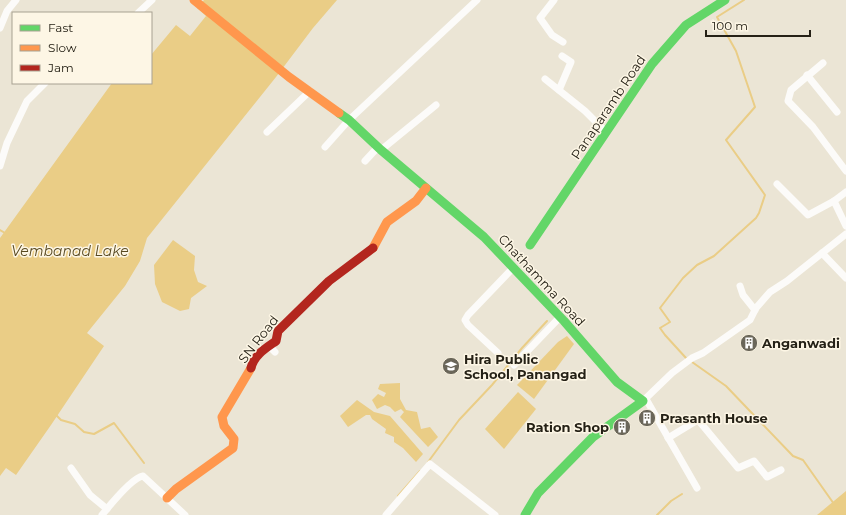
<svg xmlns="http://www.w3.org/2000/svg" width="846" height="515" font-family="Montserrat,sans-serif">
	<rect width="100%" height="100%" fill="#ebe5d5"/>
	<g fill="#eacd86">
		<polygon points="204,0 337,0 313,28 276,77 147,238 140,261 125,286 87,333 104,346 51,425 16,475 6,468 0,476 0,238 112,83 151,83 151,55 176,25 190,36 206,16 197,8"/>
		<polygon points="173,240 195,256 194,270 198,282 207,286 191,298 189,309 180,311 162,302 155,284 154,265"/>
		<polygon points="567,336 574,344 534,399 517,385 558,342"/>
		<polygon points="400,383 400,399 406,410 417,412 421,429 430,427 438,437 428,447 400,417 404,412 401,409 395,412 390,407 385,405 377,409 372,400 378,394 384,397 386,393 378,389 380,384"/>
		<polygon points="518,392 536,409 504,449 485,429"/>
		<polygon points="357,400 374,412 390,416 423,454 416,462 403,448 394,442 394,437 385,433 386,429 372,419 370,415 366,415 348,427 340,416"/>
		<polygon points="846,491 846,515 817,515"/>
	</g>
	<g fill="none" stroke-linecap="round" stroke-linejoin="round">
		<g stroke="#eacd86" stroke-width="2">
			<polyline points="0,230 5,233"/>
			<polyline points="686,358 665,335 660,328 670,322 660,308 683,278 697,265 714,256 756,218 759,213 765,195 726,140 755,107 736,51 717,17 744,0"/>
			<polyline points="692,362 726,386 793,456 803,460 834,504"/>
			<polyline points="56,415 61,420 75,424 84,432 94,434 114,423 144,463"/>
			<polyline points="428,462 459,420 492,385 522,348 547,321"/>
			<polyline points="398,496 420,471"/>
			<polyline points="657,515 671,501 682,494"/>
		</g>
		<g stroke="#fcfbf9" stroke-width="7">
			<polyline points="554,0 540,18 552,35 563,42"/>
			<polyline points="138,13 152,0"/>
			<polyline points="0,28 7,11 16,0"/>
			<polyline points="823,63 791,90 788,101 813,127 846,171"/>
			<polyline points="807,75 837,112"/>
			<polyline points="545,79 585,111 606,132"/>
			<polyline points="559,90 571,62 562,56"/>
			<polyline points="267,132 310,91"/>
			<polyline points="325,147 349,120 477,0"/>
			<polyline points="381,150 436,105"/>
			<polyline points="365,161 378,147"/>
			<polyline points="0,166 7,143 27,101 45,83"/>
			<polyline points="777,184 808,215 834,201 846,192"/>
			<polyline points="834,201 846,226"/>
			<polyline points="822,253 846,278"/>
			<polyline points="740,286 743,295 755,310"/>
			<polyline points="269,346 275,352"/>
			<polyline points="498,353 468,325 465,320 468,315 513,268"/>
			<polyline points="514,365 560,317"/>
			<polyline points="646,399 697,488"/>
			<polyline points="643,401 672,373 692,358 703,353 750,320 756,308 770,292 787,281 846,234"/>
			<polyline points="668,438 696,421 699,421 738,468 754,461 767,477 781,470"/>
			<polyline points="71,468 90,495 107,509"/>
			<path d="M102 515C110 505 132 478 143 476L185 515"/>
			<polyline points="386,515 430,464 495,515"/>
		</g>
		<g stroke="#63d668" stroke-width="9">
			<polyline points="339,113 349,120 381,150 484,237 564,321 617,382 643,401 593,437 538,493 525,515"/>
			<polyline points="530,245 652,64 686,25 725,0"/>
		</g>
		<g stroke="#ff974d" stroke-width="9">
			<polyline points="194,0 289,77 339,113"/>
			<polyline points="373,248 387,222 416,201 426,188"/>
			<polyline points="167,498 176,489 233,448 234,439 224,426 222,417 251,368"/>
		</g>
		<path stroke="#b3261e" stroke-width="9" d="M251 368C254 355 266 348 276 341L278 331 329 281 373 248"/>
	</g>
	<defs>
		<symbol id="building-disc" viewBox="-11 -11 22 22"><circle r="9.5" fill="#6a6659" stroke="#fdf6e5"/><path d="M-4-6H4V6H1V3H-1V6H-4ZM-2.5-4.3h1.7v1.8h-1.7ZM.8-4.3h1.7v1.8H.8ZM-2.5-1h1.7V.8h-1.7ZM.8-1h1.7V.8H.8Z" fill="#fff"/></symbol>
		<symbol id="school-disc" viewBox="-11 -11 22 22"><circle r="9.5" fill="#6a6659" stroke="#fdf6e5"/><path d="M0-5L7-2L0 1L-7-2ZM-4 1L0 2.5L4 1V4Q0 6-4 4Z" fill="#fff"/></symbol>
	</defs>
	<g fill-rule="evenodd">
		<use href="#building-disc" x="739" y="333" width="20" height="20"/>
		<use href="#school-disc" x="441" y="356" width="20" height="20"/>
		<use href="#building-disc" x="637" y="408" width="20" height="20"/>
		<use href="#building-disc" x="612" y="417" width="20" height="20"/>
	</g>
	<g text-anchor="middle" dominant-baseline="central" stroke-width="3" stroke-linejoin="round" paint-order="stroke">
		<g font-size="13" fill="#252116" stroke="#fdf6e5">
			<text transform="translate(608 107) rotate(-56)">Panaparamb Road</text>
			<text transform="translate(542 280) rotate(47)">Chathamma Road</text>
			<text transform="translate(258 339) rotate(-52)">SN Road</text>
		</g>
		<g font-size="13" font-weight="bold" fill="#252116" stroke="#fdf6e5" text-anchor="start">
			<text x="762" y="343">Anganwadi</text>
			<text x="464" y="359">Hira Public<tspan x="464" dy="15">School, Panangad</tspan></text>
			<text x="660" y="418">Prasanth House</text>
			<text x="609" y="427" text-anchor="end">Ration Shop</text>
		</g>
		<g font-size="14" font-style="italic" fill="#594a22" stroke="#fdf6e5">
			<text x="70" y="251">Vembanad Lake</text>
		</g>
	</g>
	<rect x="12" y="12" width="140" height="72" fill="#fdf6e5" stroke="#a7a192"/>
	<rect x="20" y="25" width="20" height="6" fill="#63d668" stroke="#a7a192"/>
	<text x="48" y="32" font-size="12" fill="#252116">Fast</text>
	<rect x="20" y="45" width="20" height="6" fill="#ff974d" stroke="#a7a192"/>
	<text x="48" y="52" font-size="12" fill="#252116">Slow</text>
	<rect x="20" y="65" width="20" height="6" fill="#b3261e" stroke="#a7a192"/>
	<text x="48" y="72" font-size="12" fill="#252116">Jam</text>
	<path d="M706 30v6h104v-6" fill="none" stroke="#252116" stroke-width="2"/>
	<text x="712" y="30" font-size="12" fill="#252116" stroke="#fdf6e5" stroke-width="3" paint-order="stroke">100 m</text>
</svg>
